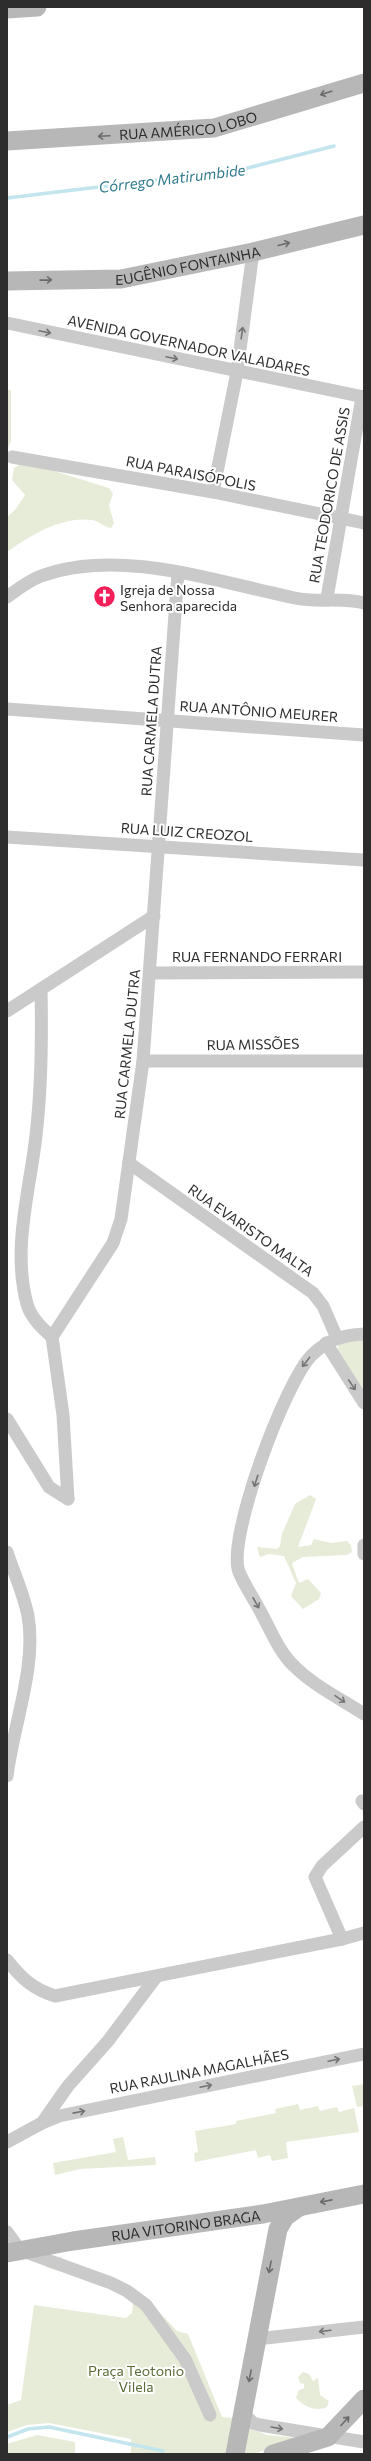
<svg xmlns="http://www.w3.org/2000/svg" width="371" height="2461" font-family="Commissioner,sans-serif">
	<rect width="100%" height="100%" fill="#fff"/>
	<g fill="#e7ecd8">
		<polygon points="7,390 11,390 11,441 7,451"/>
		<path d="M19 465 51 470 109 488 113 494 109 505 114 523 111 528C104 527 99 521 92 520 61 516 31 535 7 552V517L15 510 25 495 12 480 14 468Z"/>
		<polygon points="364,1337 364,1398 337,1351 339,1343"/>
		<polygon points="310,1495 316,1499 298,1547 311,1545 314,1539 331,1543 347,1541 351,1545 352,1552 347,1555 303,1557 292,1563 298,1581 300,1583 308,1579 321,1593 319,1599 303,1609 291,1596 296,1583 284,1556 269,1554 260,1557 257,1547 277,1549 280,1546 282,1534 295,1504"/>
		<polygon points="364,2084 364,2106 357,2107 352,2086"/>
		<polygon points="298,2104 300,2110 318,2106 320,2111 337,2107 339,2112 354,2108 359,2132 286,2142 288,2158 272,2161 270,2155 258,2158 256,2150 195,2162 194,2153 198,2152 195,2131 236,2124 236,2121 276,2113 275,2109"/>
		<polygon points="123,2137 128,2160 155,2157 156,2165 80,2169 55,2175 53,2163 116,2152 113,2139"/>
		<polygon points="61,2256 63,2261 147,2299 177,2331 188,2334 222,2417 234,2418 227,2454 131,2454 131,2439 49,2423 27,2425 7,2432 7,2405 21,2400 34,2305 126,2318 132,2313 133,2303 113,2288 46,2267"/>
		<path d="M303 2372 309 2374 313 2381 318 2378 320 2395 329 2401 327 2407C317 2412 304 2407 296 2398L299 2390 304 2388V2384L300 2383 298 2377Z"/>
		<polygon points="247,2427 267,2435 300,2438 253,2454 243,2454"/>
		<polygon points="37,2435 75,2442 75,2454 7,2454 7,2444"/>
	</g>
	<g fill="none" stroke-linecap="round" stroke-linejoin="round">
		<g stroke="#c2e5ee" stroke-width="3.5">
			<polyline points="7,198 240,170 334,146"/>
			<polyline points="7,2437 28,2429 49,2427 163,2451"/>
		</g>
		<g stroke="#cacaca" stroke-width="13">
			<polyline points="7,323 364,397"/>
			<polyline points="12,457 213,492 364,523"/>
			<polyline points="213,492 237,372 253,252"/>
			<path d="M7 597C18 589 28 581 41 576 118 547 218 582 295 598 318 603 341 597 364 603"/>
			<polyline points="327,598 362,397"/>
			<polyline points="7,709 364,735"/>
			<polyline points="7,837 364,860"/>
			<polyline points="151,973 364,972"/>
			<path d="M41 989C42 1037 42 1078 37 1126 32 1184 11 1245 27 1304 31 1318 42 1328 52 1337"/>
			<polyline points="7,1011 154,916"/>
			<polyline points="143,1061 364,1061"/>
			<polyline points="129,1163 313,1293 323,1306 337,1338"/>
			<path d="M364 1334C343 1335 327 1340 312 1355 286 1380 226 1539 239 1572 244 1584 252 1596 258 1607 269 1626 278 1651 294 1666 314 1686 341 1699 364 1714"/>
			<polyline points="326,1343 364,1403"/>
			<polyline points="7,1419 49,1487 68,1499"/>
			<polyline points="68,1499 63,1415 52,1337 113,1243 121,1219 143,1061 178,572"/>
			<polyline points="364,1545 364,1554"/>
			<path d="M7 1552C14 1573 24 1595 28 1616 37 1666 13 1726 7 1776"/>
			<polyline points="362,1801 364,1804"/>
			<polyline points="342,1939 315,1877 322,1866 364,1827"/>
			<path d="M7 1960C21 1978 33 1989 55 1996L342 1939 364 1933"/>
			<polyline points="42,2123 59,2116 364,2054"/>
			<polyline points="7,2142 42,2123 68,2086 108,2041 156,1977"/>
			<polyline points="7,2232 20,2250 111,2283 127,2291 146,2305 185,2359 210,2415"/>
			<polyline points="257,2339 364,2327"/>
			<polyline points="243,2413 253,2423 260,2425 364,2442"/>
		</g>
		<g stroke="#b7b7b7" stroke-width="19">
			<polyline points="7,9 37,7"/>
			<path id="s1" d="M7 141 214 128 364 83"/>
			<path id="s2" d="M7 281 121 279 253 252 364 225"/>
			<path id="s3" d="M7 2253 73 2241 263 2214 364 2194"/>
			<polyline points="235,2454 278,2229 285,2217 299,2207"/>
			<polyline points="273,2454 328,2437 364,2399"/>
		</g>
	</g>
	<defs><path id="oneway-shaft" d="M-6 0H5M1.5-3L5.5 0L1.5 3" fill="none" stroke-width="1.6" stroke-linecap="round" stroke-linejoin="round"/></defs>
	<g stroke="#6b6b6b">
		<use href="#oneway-shaft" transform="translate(326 93) rotate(162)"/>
		<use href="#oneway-shaft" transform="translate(104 136) rotate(177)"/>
		<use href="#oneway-shaft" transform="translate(284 244) rotate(-14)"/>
		<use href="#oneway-shaft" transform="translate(46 280) rotate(-1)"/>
		<use href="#oneway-shaft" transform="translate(326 2201) rotate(169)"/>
		<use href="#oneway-shaft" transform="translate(270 2267) rotate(101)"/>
		<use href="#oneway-shaft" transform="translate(250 2376) rotate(101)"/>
		<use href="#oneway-shaft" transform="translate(345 2421) rotate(-48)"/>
	</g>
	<g stroke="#747474">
		<use href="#oneway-shaft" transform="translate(45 332) rotate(12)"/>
		<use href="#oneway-shaft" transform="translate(242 333) rotate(-82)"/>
		<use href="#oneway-shaft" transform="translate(172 358) rotate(12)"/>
		<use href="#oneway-shaft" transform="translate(306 1362) rotate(128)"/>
		<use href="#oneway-shaft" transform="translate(352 1385) rotate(56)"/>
		<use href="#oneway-shaft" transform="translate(256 1481) rotate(108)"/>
		<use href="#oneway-shaft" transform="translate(256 1603) rotate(61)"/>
		<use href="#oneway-shaft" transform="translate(340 1699) rotate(34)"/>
		<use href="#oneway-shaft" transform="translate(334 2060) rotate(-12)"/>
		<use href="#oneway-shaft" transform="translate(206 2086) rotate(-12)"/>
		<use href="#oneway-shaft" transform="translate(79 2112) rotate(-11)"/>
		<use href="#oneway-shaft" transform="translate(325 2331) rotate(173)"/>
		<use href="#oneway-shaft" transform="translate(277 2428) rotate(10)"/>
	</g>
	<defs>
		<symbol id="church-disc" viewBox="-11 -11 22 22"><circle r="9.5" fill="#f41e58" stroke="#fff"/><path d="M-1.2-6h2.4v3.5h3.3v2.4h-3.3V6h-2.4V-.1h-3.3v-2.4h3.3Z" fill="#fff"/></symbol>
	</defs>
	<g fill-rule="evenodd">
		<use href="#church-disc" x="92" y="584" width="25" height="25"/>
	</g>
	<g text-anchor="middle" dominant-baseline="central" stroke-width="4" stroke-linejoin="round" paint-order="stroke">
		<g font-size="14" fill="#2d2d2d" stroke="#fff">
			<text stroke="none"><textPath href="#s1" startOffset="182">RUA AMÉRICO LOBO</textPath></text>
			<text stroke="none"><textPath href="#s2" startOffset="182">EUGÊNIO FONTAINHA</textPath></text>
			<text transform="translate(189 345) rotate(12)">AVENIDA GOVERNADOR VALADARES</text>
			<text transform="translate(191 473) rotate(11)">RUA PARAISÓPOLIS</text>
			<text transform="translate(329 495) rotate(-80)">RUA TEODORICO DE ASSIS</text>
			<text transform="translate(259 711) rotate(4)">RUA ANTÔNIO MEURER</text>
			<text transform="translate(151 721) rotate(-86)">RUA CARMELA DUTRA</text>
			<text transform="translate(187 832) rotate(4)">RUA LUIZ CREOZOL</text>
			<text x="257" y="956">RUA FERNANDO FERRARI</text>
			<text transform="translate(127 1044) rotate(-84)">RUA CARMELA DUTRA</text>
			<text transform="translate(253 1044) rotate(-1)">RUA MISSÕES</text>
			<text transform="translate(251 1230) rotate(35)">RUA EVARISTO MALTA</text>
			<text transform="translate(199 2071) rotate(-11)">RUA RAULINA MAGALHÃES</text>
			<text stroke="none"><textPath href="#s3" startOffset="181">RUA VITORINO BRAGA</textPath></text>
		</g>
		<g font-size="14" fill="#2d2d2d" stroke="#fff" text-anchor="start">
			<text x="120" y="589">Igreja de Nossa<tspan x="120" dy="16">Senhora aparecida</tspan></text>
		</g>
		<g font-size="14" fill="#5a6c37" stroke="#fff">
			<text x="136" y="2370">Praça Teotonio<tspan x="136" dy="16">Vilela</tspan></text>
		</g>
		<g font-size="15" font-style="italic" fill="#327c8e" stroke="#fff">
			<text transform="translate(172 178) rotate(-7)">Córrego Matirumbide</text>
		</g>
	</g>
	<rect width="371" height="2461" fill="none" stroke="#2d2d2d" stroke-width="16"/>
</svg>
